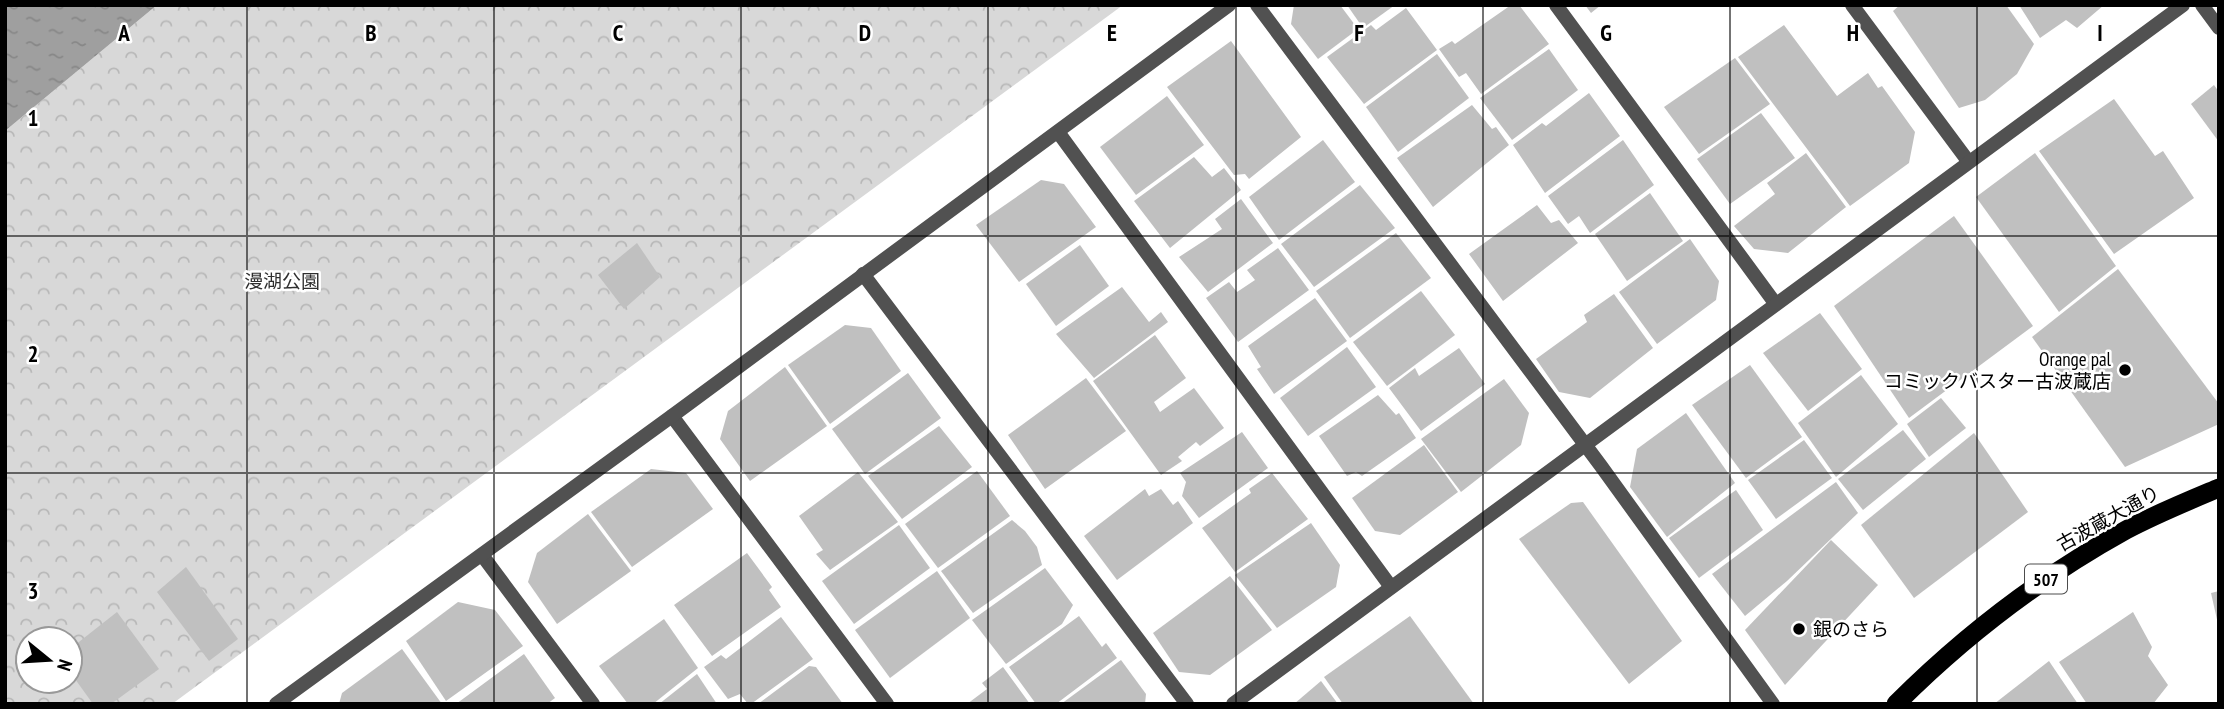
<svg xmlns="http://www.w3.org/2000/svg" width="2224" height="709" font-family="'PT Sans Narrow','Noto Sans JP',sans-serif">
	<defs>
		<pattern id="forest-crowns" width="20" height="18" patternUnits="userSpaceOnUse" patternTransform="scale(1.75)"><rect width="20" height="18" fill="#d8d8d8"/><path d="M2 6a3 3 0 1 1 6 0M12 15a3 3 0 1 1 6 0" fill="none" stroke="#b8b8b8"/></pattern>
		<pattern id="water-ripples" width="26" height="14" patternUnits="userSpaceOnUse" patternTransform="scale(1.75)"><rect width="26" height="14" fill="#9f9f9f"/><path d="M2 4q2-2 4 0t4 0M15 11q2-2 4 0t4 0" fill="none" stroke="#878787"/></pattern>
	</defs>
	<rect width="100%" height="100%" fill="#fff"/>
	<path fill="url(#forest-crowns)" fill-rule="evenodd" d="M157 5H1123L172 704H5V131ZM28 639H70V681H28Z"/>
	<polygon fill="url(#water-ripples)" points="5,5 157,5 5,131"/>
	<g fill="#c0c0c0">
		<polygon points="1294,5 1340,5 1358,29 1318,59 1291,24"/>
		<polygon points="1347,5 1395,5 1363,28"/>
		<polygon points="1511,5 1519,5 1549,44 1481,94 1466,73 1459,77 1439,49 1452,41 1455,44"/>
		<polygon points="1585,5 1601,5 1591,13"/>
		<polygon points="1900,5 2006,5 2034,44 2017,74 1985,100 1959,108 1893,11"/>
		<polygon points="2019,5 2104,5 2077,28 2066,20 2040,38"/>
		<polygon points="1406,8 1437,50 1364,104 1327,57 1371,25 1376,30"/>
		<polygon points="1784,25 1837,96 1868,73 1878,88 1882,86 1915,132 1909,163 1850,206 1738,57"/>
		<polygon points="1231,41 1301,137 1249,179 1245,174 1234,175 1167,87"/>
		<polygon points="1549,49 1578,90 1512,140 1480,98"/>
		<polygon points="1437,54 1469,98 1398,152 1366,107"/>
		<polygon points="1735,58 1770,104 1699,154 1664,107"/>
		<polygon points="2214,85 2219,92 2219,142 2191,104"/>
		<polygon points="1589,93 1620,136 1545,193 1513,145 1542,123 1546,126"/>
		<polygon points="1167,96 1204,145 1136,195 1100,147"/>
		<polygon points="2114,99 2155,156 2163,151 2194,198 2114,254 2039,151"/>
		<polygon points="1472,105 1492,129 1496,127 1509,145 1433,207 1397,158"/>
		<polygon points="1761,113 1795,158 1730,204 1697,159"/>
		<polygon points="1323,140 1355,182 1279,240 1249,197"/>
		<polygon points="1623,140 1654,185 1590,233 1579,216 1568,224 1548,196"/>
		<polygon points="1806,153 1846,207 1788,253 1754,249 1734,226 1775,194 1767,183"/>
		<polygon points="2035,153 2116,266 2059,312 1976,197"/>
		<polygon points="1194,157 1212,177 1224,168 1241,190 1170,248 1134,201"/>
		<polygon points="1041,180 1064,184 1096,227 1019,282 976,225"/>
		<polygon points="1360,185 1395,228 1314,287 1281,244"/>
		<polygon points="1650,193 1683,241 1627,281 1595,234"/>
		<polygon points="1241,199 1273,243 1208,292 1179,257 1222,229 1215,219"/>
		<polygon points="1537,205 1551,223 1559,220 1578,243 1503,301 1469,254"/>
		<polygon points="1954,216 2033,326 1909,418 1834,306"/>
		<polygon points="1396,233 1431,278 1350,338 1316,291"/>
		<polygon points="1690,239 1719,281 1716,300 1657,344 1619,292"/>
		<polygon points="637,243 660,277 624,309 598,275"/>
		<polygon points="1080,245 1109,286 1056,326 1026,284"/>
		<polygon points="1278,248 1309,290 1238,342 1206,298 1229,282 1237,292 1255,280 1247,270"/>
		<polygon points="2118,269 2219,404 2219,424 2125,467 2032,337"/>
		<polygon points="1122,287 1149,322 1161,312 1168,322 1094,378 1056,334"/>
		<polygon points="1421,291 1455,335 1387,386 1353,342"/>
		<polygon points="1614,294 1653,348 1590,398 1559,392 1536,359 1587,322 1584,315"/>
		<polygon points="1315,298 1347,341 1274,394 1257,369 1261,367 1248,346"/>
		<polygon points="1820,313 1862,369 1808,411 1763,353"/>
		<polygon points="845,325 871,328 901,371 830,424 788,365"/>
		<polygon points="1155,335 1186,378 1154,402 1160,412 1194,388 1224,428 1200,446 1196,442 1178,457 1182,461 1161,475 1093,381"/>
		<polygon points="1347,347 1376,387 1308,436 1280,398"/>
		<polygon points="1459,348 1485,384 1421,431 1389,388 1415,368 1419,376"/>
		<polygon points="1750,365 1802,437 1746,478 1692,405"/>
		<polygon points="785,367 827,426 750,481 720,439 728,411"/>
		<polygon points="908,373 941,418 865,474 832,429"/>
		<polygon points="1861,375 1898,424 1836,477 1798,423"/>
		<polygon points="1086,378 1126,431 1045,489 1008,435"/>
		<polygon points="1504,379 1529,413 1521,445 1461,492 1421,439"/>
		<polygon points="1378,395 1396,415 1399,413 1416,438 1362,476 1356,472 1347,476 1319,436"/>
		<polygon points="1941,398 1966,428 1929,457 1907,424"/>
		<polygon points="1686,413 1735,483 1667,537 1630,487 1637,449"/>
		<polygon points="939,426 972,467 902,519 868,476"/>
		<polygon points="1903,430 1926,459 1863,510 1838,479"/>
		<polygon points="1242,432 1268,468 1199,518 1182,496 1186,482 1180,473"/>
		<polygon points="1974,433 2028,512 1914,598 1861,525"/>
		<polygon points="1804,440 1832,478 1776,519 1748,480"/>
		<polygon points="1424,445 1458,492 1400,535 1375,531 1352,498"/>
		<polygon points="651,469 686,473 713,509 632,567 591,512"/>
		<polygon points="977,471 1010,516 938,568 905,524"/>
		<polygon points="858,472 898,522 830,570 816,554 823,550 799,516"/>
		<polygon points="1272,473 1308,519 1235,572 1202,528 1251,493 1249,489"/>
		<polygon points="1836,482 1858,513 1787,581 1745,616 1712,574"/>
		<polygon points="1145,489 1149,496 1161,489 1173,505 1178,501 1193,523 1117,580 1084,536"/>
		<polygon points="1736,490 1763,530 1699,578 1669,538"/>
		<polygon points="1583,502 1682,641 1629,684 1519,539 1571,503"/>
		<polygon points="588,514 631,571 557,624 528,582 537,553"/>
		<polygon points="1012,520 1025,531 1037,547 1042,565 973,613 941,571"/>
		<polygon points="1311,523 1340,565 1336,587 1277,628 1235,575"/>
		<polygon points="899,525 930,568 854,624 822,581"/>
		<polygon points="1831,540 1878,585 1785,685 1745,630"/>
		<polygon points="747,553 772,587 769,590 781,607 712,656 674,605"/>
		<polygon points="186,567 238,639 209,661 157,592"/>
		<polygon points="1045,568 1073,605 1062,624 1006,664 972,620"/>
		<polygon points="937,571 970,618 890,678 855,630"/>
		<polygon points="1230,576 1272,630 1210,675 1179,672 1153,633"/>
		<polygon points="2219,591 2219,624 2218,624 2211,593"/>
		<polygon points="458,602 495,610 523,646 446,701 406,641"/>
		<polygon points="117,612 159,669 111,704 93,704 70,672 70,649"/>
		<polygon points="2133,612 2152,647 2148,656 2168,685 2153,704 2087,704 2059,662"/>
		<polygon points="1079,616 1102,647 1106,643 1117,658 1056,704 1036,704 1009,667"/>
		<polygon points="1410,616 1474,704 1343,704 1324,677"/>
		<polygon points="781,617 813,659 751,704 748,704 740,694 728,699 704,667 721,655 726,659"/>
		<polygon points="664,619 698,668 653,704 628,704 599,666"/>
		<polygon points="402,649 442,704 339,704 342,693"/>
		<polygon points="524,654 555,698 547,704 456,704"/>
		<polygon points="1121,660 1146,694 1145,704 1061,704"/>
		<polygon points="2049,661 2078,704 1994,704"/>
		<polygon points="809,666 816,667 843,704 758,704"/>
		<polygon points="1003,667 1030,704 967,704 987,689 982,683"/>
		<polygon points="697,674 717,704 659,704"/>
		<polygon points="1321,681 1338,704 1294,704"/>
	</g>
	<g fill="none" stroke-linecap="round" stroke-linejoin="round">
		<g stroke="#515151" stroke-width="14">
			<polyline points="1257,5 1601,466 1773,704"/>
			<polyline points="1556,5 1775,303"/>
			<polyline points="1852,5 1968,161"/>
			<polyline points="2202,5 2219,28"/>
			<polyline points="1058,132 1391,587"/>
			<polyline points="863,274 1187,704"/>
			<polyline points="672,416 887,704"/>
			<polyline points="482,555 593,704"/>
			<polyline points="1233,704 2183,5"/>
		</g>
		<polyline stroke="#515151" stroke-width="14" points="276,704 672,416 1229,5"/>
		<path stroke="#000" stroke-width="19" d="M1896 704C1965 635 2041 577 2126 530 2156 514 2188 501 2219 488"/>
	</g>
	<path fill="none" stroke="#000" stroke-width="2" stroke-opacity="0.55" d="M247 5V704M494 5V704M741 5V704M988 5V704M1236 5V704M1483 5V704M1730 5V704M1977 5V704M5 236H2219M5 473H2219"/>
	<g fill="#000" stroke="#fff" stroke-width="2.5">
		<circle cx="2125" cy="370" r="7"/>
		<circle cx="1799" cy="629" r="7"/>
	</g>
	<g text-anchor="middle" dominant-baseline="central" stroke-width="5" stroke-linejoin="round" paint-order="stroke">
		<rect fill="#fff" stroke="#4c4c4c" stroke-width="2" x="2025" y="564.5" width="42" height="29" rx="5"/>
		<g font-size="18" font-weight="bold" fill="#000">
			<text x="2046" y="579">507</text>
		</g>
		<g font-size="19" fill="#2f2f2f" stroke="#fff">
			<text x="282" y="281">漫湖公園</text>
		</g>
		<g font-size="19" fill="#000" stroke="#fff" text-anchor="end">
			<text x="2111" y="359">Orange pal<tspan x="2111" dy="22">コミックバスター古波蔵店</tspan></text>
			<text x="1813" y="629" text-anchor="start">銀のさら</text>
		</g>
		<g font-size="19" fill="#000" stroke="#fff">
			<text transform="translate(2108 518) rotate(-29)">古波蔵大通り</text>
		</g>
	</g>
	<g font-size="23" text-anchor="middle" font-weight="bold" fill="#000" stroke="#fff" stroke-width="5" stroke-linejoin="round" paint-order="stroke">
		<text x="124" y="41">A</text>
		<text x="371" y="41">B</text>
		<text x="618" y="41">C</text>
		<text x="865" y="41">D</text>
		<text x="1112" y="41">E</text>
		<text x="1359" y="41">F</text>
		<text x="1606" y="41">G</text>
		<text x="1853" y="41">H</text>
		<text x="2100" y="41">I</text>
		<text x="33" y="126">1</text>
		<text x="33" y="362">2</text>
		<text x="33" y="599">3</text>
	</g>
	<rect width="2224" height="709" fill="none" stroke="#000000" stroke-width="14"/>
	<g transform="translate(49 660) rotate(108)"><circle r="33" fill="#ffffff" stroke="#999999" stroke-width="2"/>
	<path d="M0-5L12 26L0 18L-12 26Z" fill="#000000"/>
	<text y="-10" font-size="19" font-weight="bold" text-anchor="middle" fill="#000000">N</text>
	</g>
</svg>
